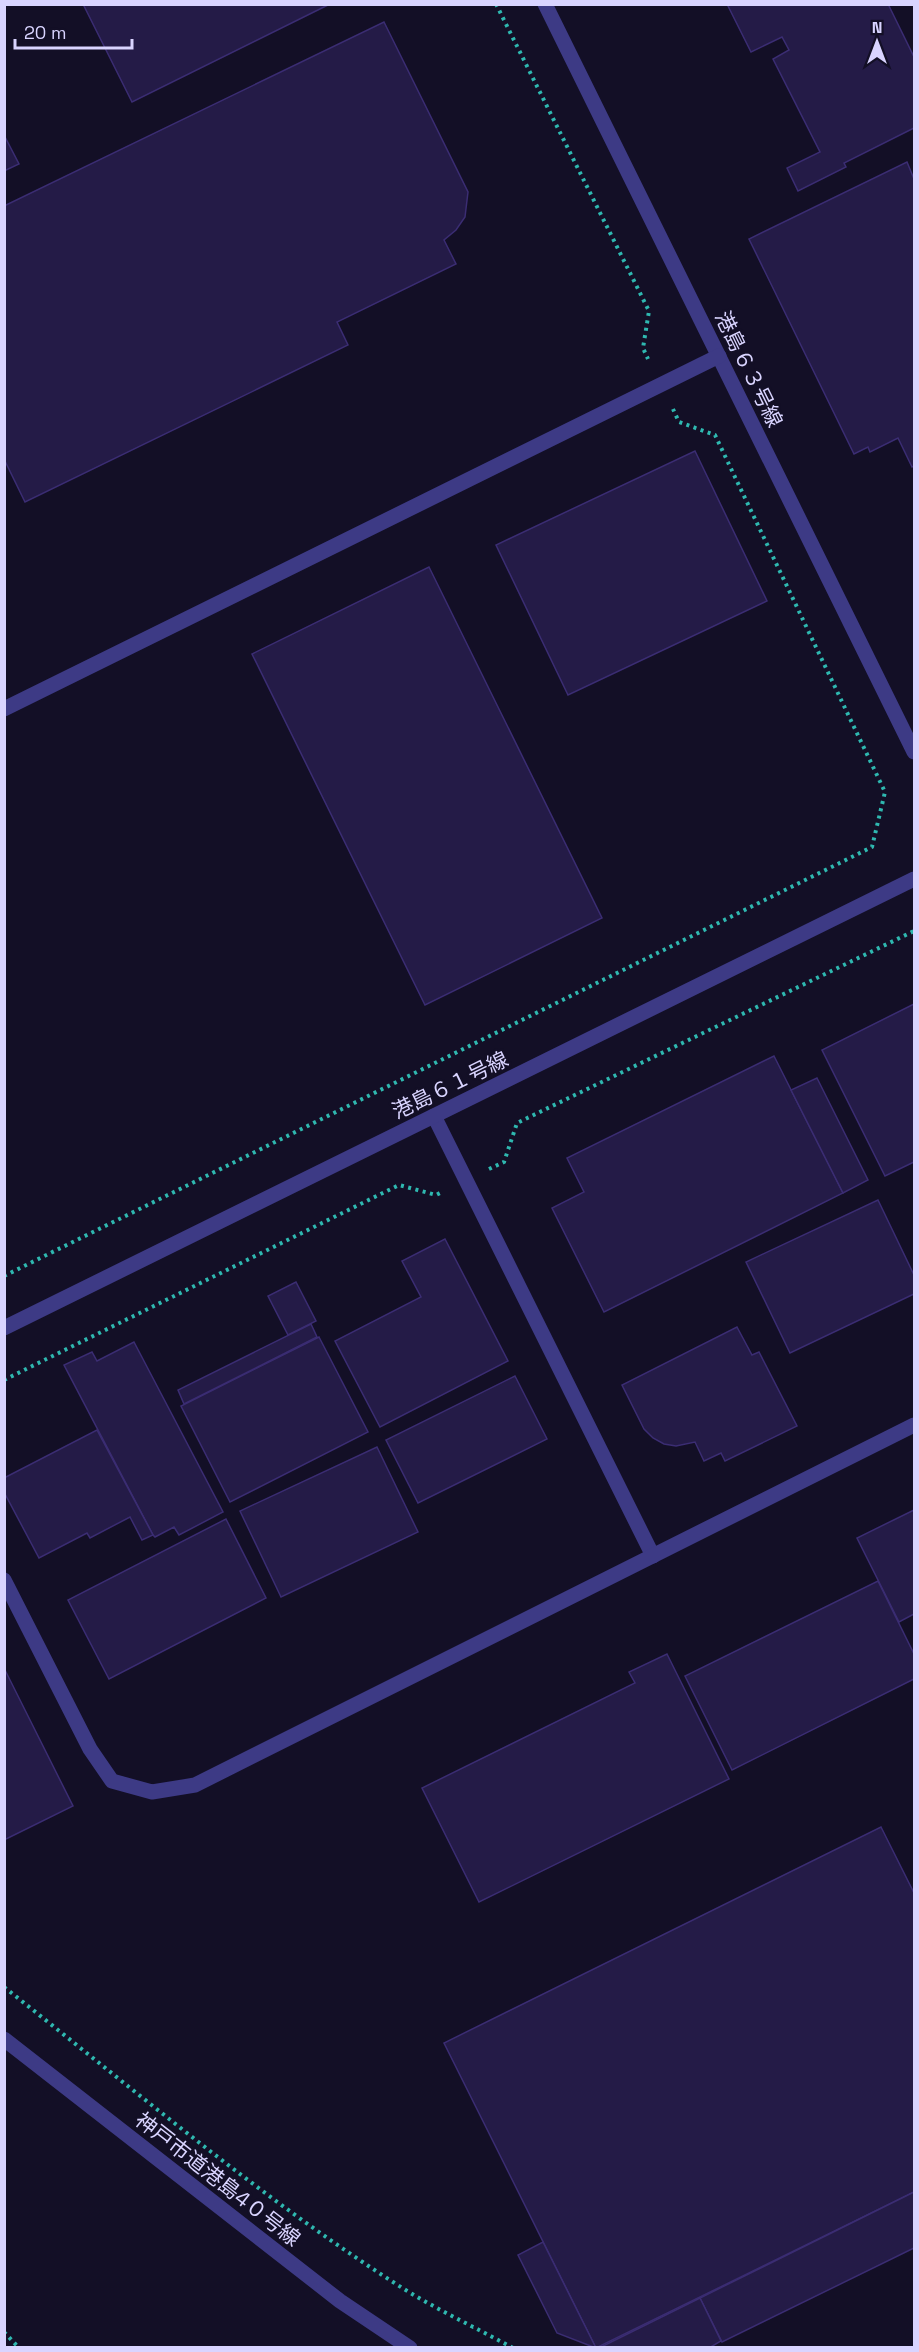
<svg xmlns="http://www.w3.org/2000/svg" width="919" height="2352" font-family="'Space Grotesk','Noto Sans JP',sans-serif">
	<rect width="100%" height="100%" fill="#130f26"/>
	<g fill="#241b47" stroke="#3b2d73" stroke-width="1.5">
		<polygon points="83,4 330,4 132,102"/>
		<polygon points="727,4 888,4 914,57 914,128 844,163 846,167 798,191 787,168 820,152 773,59 789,50 782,37 751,52"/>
		<polygon points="384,22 468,192 465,217 456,230 444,240 456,264 337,322 348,345 25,502 4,459 4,206"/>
		<polygon points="4,135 19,164 4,171"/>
		<polygon points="907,162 914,179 914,466 912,467 898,438 870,452 868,447 854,454 749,239"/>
		<polygon points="695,451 767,601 568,695 496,545"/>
		<polygon points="429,567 602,918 425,1005 252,654"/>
		<polygon points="914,1004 914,1162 885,1176 822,1050"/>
		<polygon points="774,1056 843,1193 604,1312 552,1208 584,1192 567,1158"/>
		<polygon points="817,1078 868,1180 843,1193 791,1090"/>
		<polygon points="878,1200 914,1275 914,1294 790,1353 746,1262"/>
		<polygon points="445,1239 508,1361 380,1427 335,1341 421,1297 402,1261"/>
		<polygon points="296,1282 316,1321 288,1335 268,1296"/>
		<polygon points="311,1324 317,1337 184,1404 178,1390"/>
		<polygon points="737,1327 752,1355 759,1352 797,1426 725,1461 721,1453 704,1461 695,1442 676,1446 664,1444 653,1438 644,1429 622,1385"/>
		<polygon points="319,1337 368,1432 230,1502 181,1406"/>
		<polygon points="134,1342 223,1512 179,1535 174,1527 155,1537 153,1535 64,1365 92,1352 97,1361"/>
		<polygon points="515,1376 547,1439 418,1503 386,1440"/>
		<polygon points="97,1430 153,1535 142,1540 130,1517 90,1538 87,1533 39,1558 4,1492 4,1478"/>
		<polygon points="377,1447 418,1532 281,1597 240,1511"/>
		<polygon points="914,1510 914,1614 899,1622 857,1538"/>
		<polygon points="226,1519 266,1598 109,1679 68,1600"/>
		<polygon points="878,1581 914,1654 914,1679 732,1770 685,1676"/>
		<polygon points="667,1654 729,1779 479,1902 422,1788 635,1683 629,1672"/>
		<polygon points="4,1668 73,1806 4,1840"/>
		<polygon points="881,1827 914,1893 914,2192 596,2348 444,2043"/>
		<polygon points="914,2192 914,2248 722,2342 700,2298"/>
		<polygon points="543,2242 596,2348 557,2333 518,2255"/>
		<polygon points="700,2298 721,2341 709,2348 599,2348"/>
	</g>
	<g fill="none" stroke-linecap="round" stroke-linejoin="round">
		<g stroke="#2fb8b0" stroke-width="4" stroke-dasharray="3 4.5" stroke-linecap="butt">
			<polyline points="496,4 649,311 643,348 648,359"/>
			<polyline points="489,1169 504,1162 517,1123 914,931"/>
			<polyline points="4,1276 872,847 885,792 715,435 679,422 673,409"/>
			<polyline points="4,1380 399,1185 436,1195 442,1192"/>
			<path d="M4 1987C132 2088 256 2194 393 2282 431 2307 473 2326 513 2348"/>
			<polyline points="4,2332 19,2348"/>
		</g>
		<g stroke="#3d3a85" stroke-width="15">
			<polyline points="545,4 914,752"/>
			<polyline points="4,709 719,356"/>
			<polyline points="434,1116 653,1556"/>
			<polyline points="4,1328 914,879"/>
			<polyline points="4,1580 90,1749 112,1781 152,1792 195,1785 914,1425"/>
			<polyline points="4,2039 340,2301 410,2348"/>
		</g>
	</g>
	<g text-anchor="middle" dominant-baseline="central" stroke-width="5" stroke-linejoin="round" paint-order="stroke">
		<g font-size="21" fill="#d9d4ff" stroke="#130f26">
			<text transform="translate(749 369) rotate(64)">港島６３号線</text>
			<text transform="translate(450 1085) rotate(-26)">港島６１号線</text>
			<text transform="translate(218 2179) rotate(38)">神戸市道港島4０号線</text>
		</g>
	</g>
	<rect width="919" height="2352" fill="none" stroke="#d9d4ff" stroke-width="12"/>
	<g transform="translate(877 42)" stroke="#130f26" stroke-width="4.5" paint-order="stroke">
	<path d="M0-4.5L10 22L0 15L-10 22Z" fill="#d9d4ff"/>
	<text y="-9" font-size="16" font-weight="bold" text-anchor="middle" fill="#d9d4ff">N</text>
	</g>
	<path d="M15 39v9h117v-9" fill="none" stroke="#d9d4ff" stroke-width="3"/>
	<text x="24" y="39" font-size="18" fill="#d9d4ff" stroke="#130f26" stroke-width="4.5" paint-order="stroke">20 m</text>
</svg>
